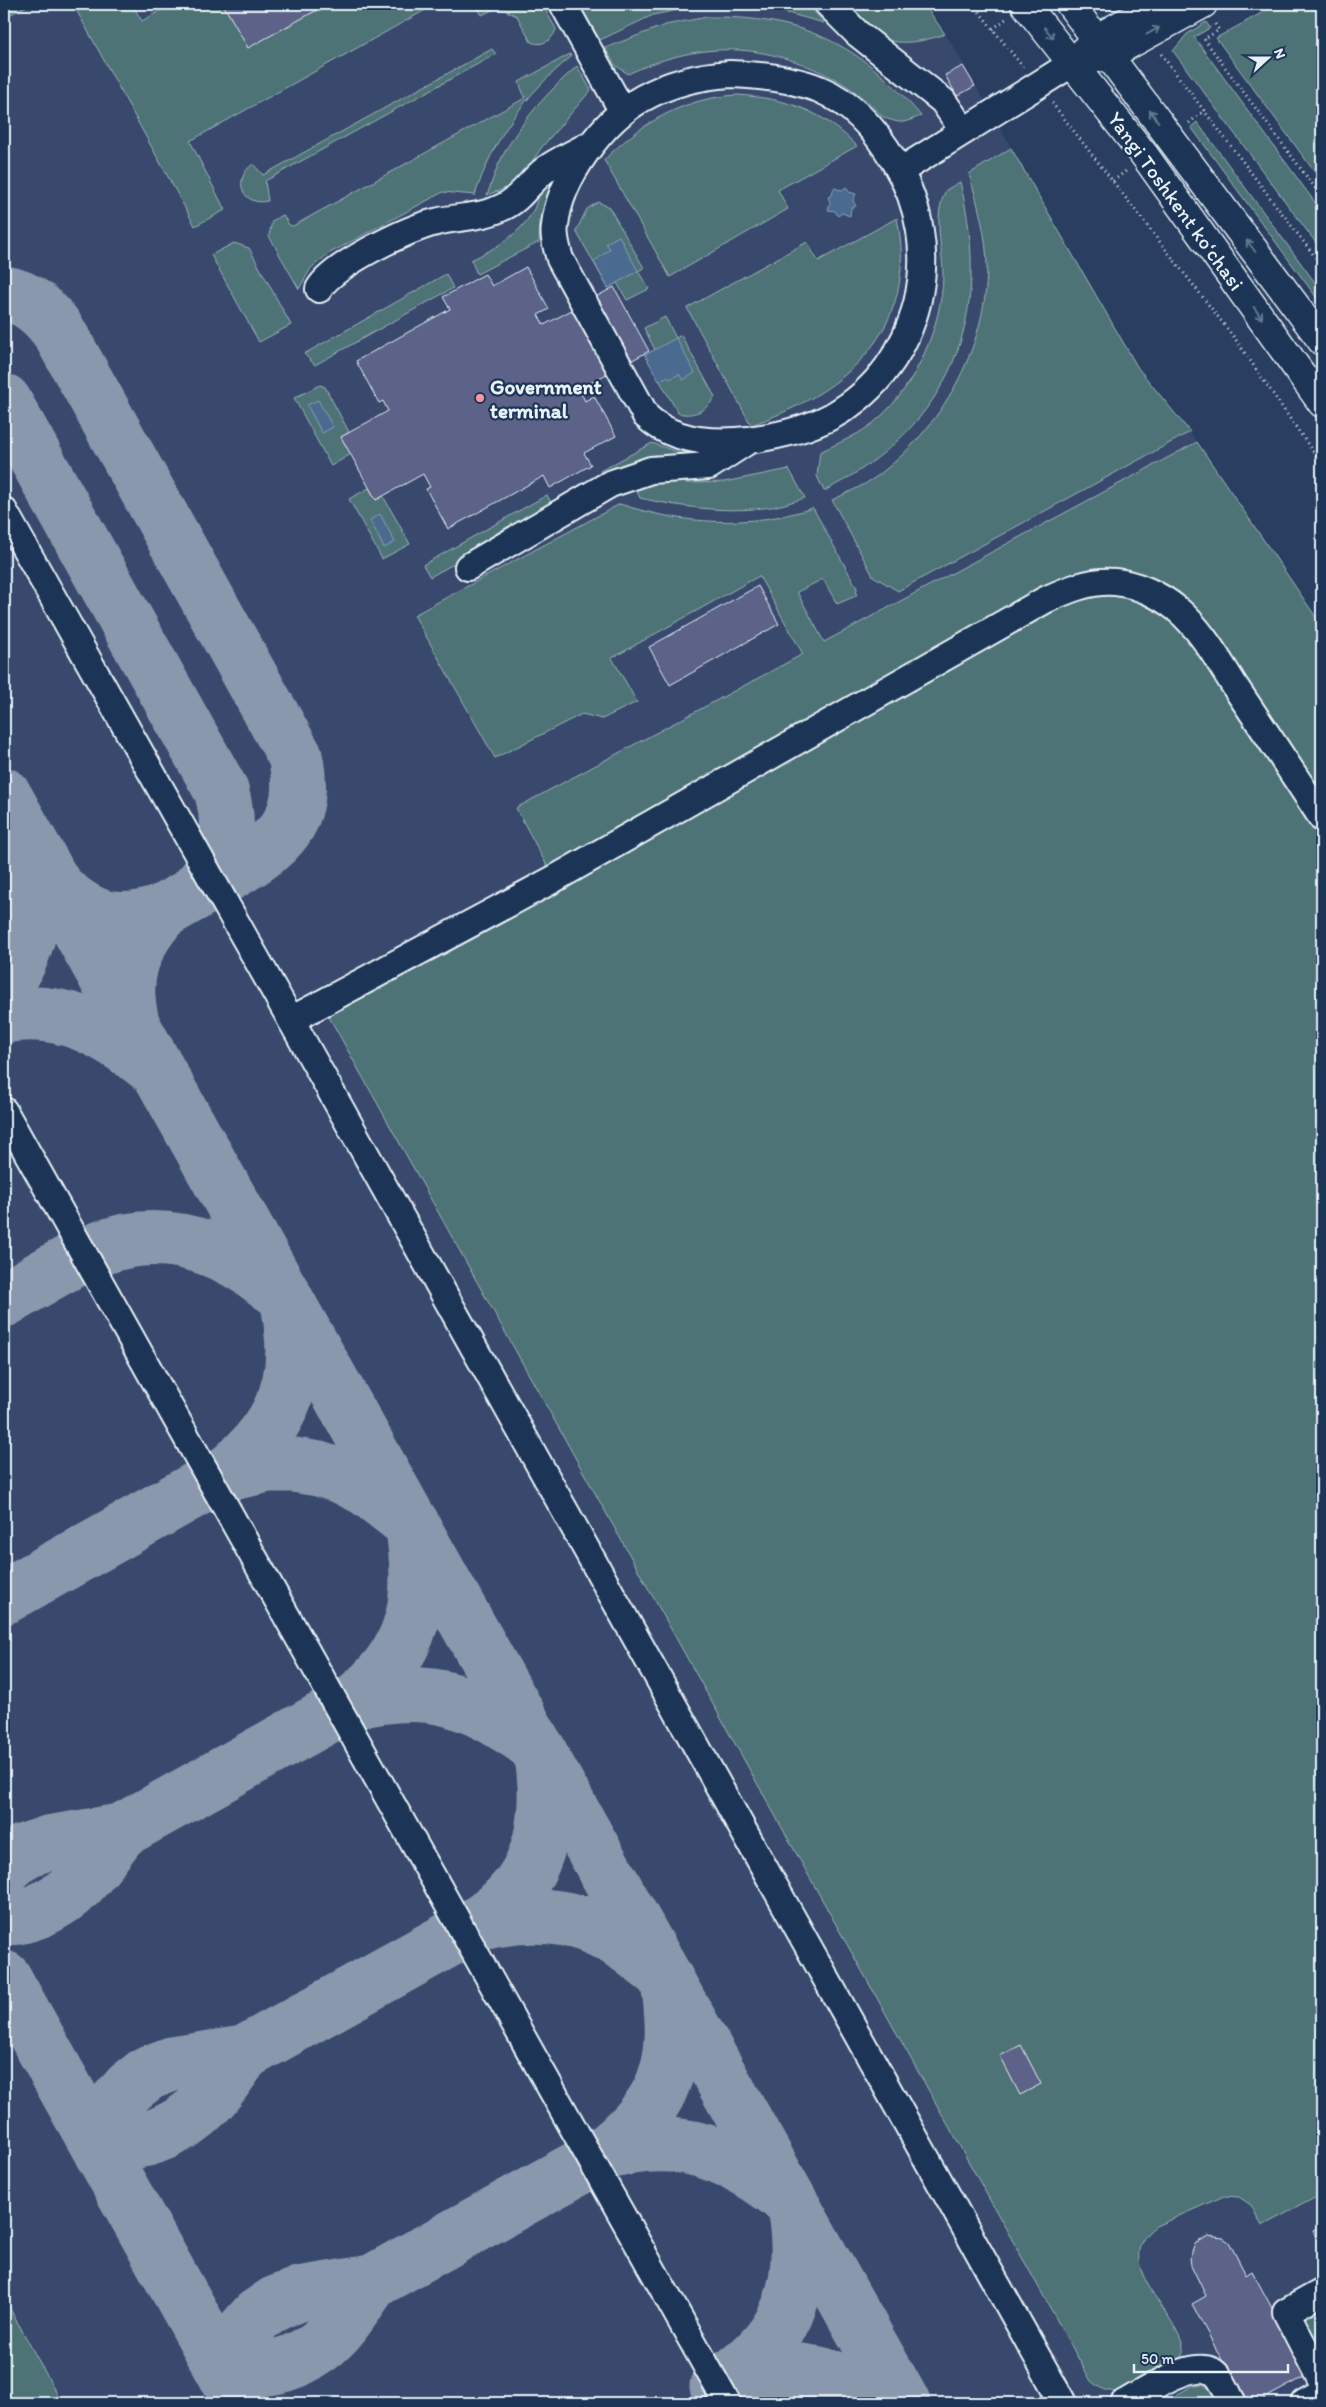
<svg xmlns="http://www.w3.org/2000/svg" width="1326" height="2407" font-family="Itim,sans-serif">
	<rect width="100%" height="100%" fill="#2a3e61"/>
	<filter id="ink" filterUnits="userSpaceOnUse"><feTurbulence type="fractalNoise" baseFrequency=".02" numOctaves="2"/><feDisplacementMap in="SourceGraphic" scale="10" xChannelSelector="R" yChannelSelector="G"/><feConvolveMatrix kernelMatrix="1 2 1 2 8 2 1 2 1" color-interpolation-filters="sRGB"/></filter>
	<g filter="url(#ink)">
		<polygon fill="#39496d" points="4,4 924,4 950,41 1138,368 1197,442 1322,626 1322,2403 4,2403"/>
		<g fill="#4e7376" stroke="#9bb2b7">
			<polygon points="4,4 30,4 4,18"/>
			<polygon points="73,4 132,4 142,21 171,4 436,4 190,141 225,210 195,226"/>
			<path d="M475 4H542L556 29C553 40 542 47 531 42L517 16 498 7 482 15Z"/>
			<polygon points="579,4 708,4 653,15 600,40"/>
			<polygon points="730,4 808,4 824,23 769,8"/>
			<path d="M846 4H924L945 34C925 41 896 48 876 35 865 28 855 13 846 4Z"/>
			<polygon points="1278,4 1322,4 1322,182 1216,38"/>
			<path d="M707 17C801 16 860 43 921 116 915 118 909 121 903 122 898 123 886 119 882 116 878 113 875 108 871 105 858 93 843 82 827 75 759 41 696 42 628 74L615 65 605 48 665 25Z"/>
			<polygon points="1206,22 1210,28 1194,37 1322,212 1322,251 1173,51 1187,34"/>
			<path d="M492 49 496 54 265 181 268 201C242 207 232 179 253 164L263 175Z"/>
			<path d="M570 54 571 57C526 93 493 139 475 195L443 192 328 254 311 268 299 289 269 236 272 221 283 215 289 225 293 226 525 98 519 82Z"/>
			<path d="M577 66 591 90 542 147 520 179 514 185 487 195C492 182 496 168 503 155 522 120 548 92 577 66Z"/>
			<path d="M739 95C787 99 822 110 857 146L778 190 788 209 670 277 604 160C641 123 685 97 739 95Z"/>
			<polygon points="1197,122 1322,292 1322,305 1191,127"/>
			<path d="M1011 148 1138 368 1190 432 898 591 873 576 832 500C847 493 863 486 876 477 941 429 986 350 987 268 987 237 978 204 969 174Z"/>
			<path d="M960 182C994 318 951 427 824 491L817 476 820 452C840 442 862 434 879 418 916 385 942 325 943 276 943 246 932 218 946 190Z"/>
			<path d="M548 184 552 185 554 191 540 221 539 242 477 274 471 260C494 249 520 235 533 211 537 203 539 190 548 184Z"/>
			<polygon points="598,202 609,207 644,268 638,271 649,289 627,300 617,283 608,288 576,231 587,209"/>
			<path d="M897 218C920 328 848 392 751 425L687 308 807 242 818 261Z"/>
			<polygon points="234,243 249,248 291,325 259,342 211,255"/>
			<polygon points="446,274 453,288 315,365 304,354"/>
			<path d="M665 317 676 338 681 335 715 397C706 411 693 417 678 413L645 355 655 350 644 328Z"/>
			<polygon points="320,385 325,387 349,432 341,437 351,454 331,466 294,398"/>
			<path d="M1197 442 1322 626V2194L1262 2226 1251 2205 1239 2197 1224 2196 1156 2226C1100 2266 1199 2326 1181 2361L1120 2392C1108 2392 1100 2389 1091 2381L328 1015 559 892 554 879 516 808 803 654 759 576 612 658 637 702 602 719 582 714 495 758 414 615 620 504C684 525 749 528 813 508L857 588 856 596 837 604 823 579 797 592 824 642Z"/>
			<polygon points="652,443 677,452 702,452 700,459 655,455 606,481 600,471"/>
			<path d="M789 469 805 498C791 502 777 507 763 508 723 513 680 507 640 498L635 487 654 480 689 483 724 482Z"/>
			<polygon points="369,488 376,500 383,496 410,544 382,559 349,499"/>
			<polygon points="547,495 554,508 430,577 423,565"/>
			<polygon points="4,2298 62,2403 4,2403"/>
			<polygon points="1322,2308 1322,2361 1300,2319"/>
			<polygon points="1202,2384 1210,2389 1218,2403 1162,2403 1194,2385"/>
		</g>
		<g fill="#4b6a90" stroke="#8aa0ba">
			<polygon points="846,187 849,192 856,194 853,201 856,206 851,208 850,216 842,213 838,216 835,211 828,210 830,202 828,197 832,195 834,188 842,190"/>
			<polygon points="619,236 638,271 608,288 594,262 610,249 606,243"/>
			<polygon points="676,338 695,373 683,380 679,374 670,379 668,376 659,381 645,355"/>
			<polygon points="318,400 333,427 322,433 307,405"/>
			<polygon points="380,514 395,542 384,548 370,520"/>
		</g>
		<g fill="none" stroke-linecap="round" stroke-linejoin="round">
			<g stroke="#8998ac" stroke-width="55">
				<path d="M4 293C28 297 45 312 59 332L295 756C310 822 277 846 225 876 204 888 183 900 162 912"/>
				<path d="M4 401 221 790C234 834 224 863 192 895"/>
				<polyline points="4,795 903,2403"/>
				<path d="M54 885C87 919 117 928 162 912 131 948 120 979 133 1026"/>
				<path d="M4 988C32 947 40 898 33 850"/>
				<path d="M4 1016C63 1006 106 1030 151 1066"/>
				<path d="M4 1300C47 1276 91 1243 141 1239 187 1235 232 1254 267 1282 272 1286 282 1291 285 1297 290 1306 291 1323 292 1334 298 1395 272 1436 226 1474"/>
				<path d="M4 1597 211 1481 226 1474 268 1465H294L319 1469 343 1477 367 1489 412 1524C425 1599 416 1653 353 1702"/>
				<path d="M4 1868 24 1851 48 1843 121 1831 353 1702C410 1688 454 1692 504 1724 515 1731 530 1739 538 1749 544 1757 544 1777 545 1786 547 1847 529 1891 477 1924"/>
				<path d="M4 1918C14 1919 28 1915 38 1911 81 1892 93 1866 121 1831"/>
				<polyline points="4,1978 238,2397"/>
				<path d="M82 2117C96 2127 111 2139 130 2141 140 2142 154 2137 163 2133 204 2115 219 2088 244 2053"/>
				<path d="M102 2154 104 2129 115 2104 130 2087 148 2073 172 2064 244 2053 477 1924C541 1908 592 1915 644 1959 650 1964 663 1972 666 1979 671 1992 671 2007 672 2021 675 2082 651 2116 605 2153"/>
				<path d="M210 2347C217 2352 224 2359 232 2362 272 2380 318 2355 343 2323 353 2310 362 2296 372 2282"/>
				<path d="M724 2383C775 2358 839 2371 884 2403"/>
				<path d="M231 2384V2358L242 2333 257 2316 276 2303 299 2294 372 2282 605 2153C662 2137 707 2144 757 2176 768 2183 782 2192 790 2202 797 2211 797 2231 798 2242 801 2310 773 2351 717 2386"/>
			</g>
		</g>
		<g fill="#5c6288" stroke="#e8f1f8">
			<polygon points="223,4 328,4 248,48"/>
			<polygon points="963,66 975,86 957,96 945,75"/>
			<polygon points="526,267 549,309 538,315 544,325 614,287 649,351 579,389 585,401 594,396 616,436 584,453 591,465 550,488 544,476 448,529 426,489 430,487 423,474 376,500 341,437 388,411 383,401 379,403 356,361 450,309 443,297 485,274 492,286"/>
			<polygon points="758,586 779,624 670,685 649,647"/>
			<polygon points="1021,2045 1041,2084 1020,2095 1000,2056"/>
			<polygon points="1322,2227 1322,2248 1313,2231"/>
			<polygon points="1208,2236 1223,2238 1229,2242 1246,2275 1252,2271 1308,2375 1256,2403 1245,2403 1192,2304 1206,2296 1191,2265 1190,2258 1195,2244"/>
		</g>
		<g fill="none" stroke-linecap="round" stroke-linejoin="round">
			<defs>
				<g id="minor">
					<polyline points="563,4 623,112"/>
					<polyline points="828,4 857,33 943,101 963,130"/>
					<path d="M730 74C759 75 791 78 819 89 852 103 876 130 894 161 948 248 923 365 832 416 806 430 778 436 749 440 713 444 673 442 646 416L560 259C557 248 553 237 555 226 559 179 603 120 643 98 670 83 699 76 730 74Z"/>
					<polyline points="900,171 1073,63"/>
					<path d="M319 289C332 265 409 228 436 222 459 216 482 218 503 207 521 199 530 181 546 169 558 160 575 153 589 145"/>
					<polyline points="4,511 291,1020 1063,2403"/>
					<polyline points="468,567 610,484 651,470 709,466 749,440"/>
					<path d="M291 1020 554 879 1045 600C1067 590 1090 580 1115 582 1137 584 1160 595 1177 609 1201 629 1219 661 1236 688 1265 731 1294 775 1322 818"/>
					<polyline points="4,1111 727,2403"/>
					<polyline points="1322,2292 1286,2312 1322,2382"/>
					<path d="M1124 2403C1145 2392 1199 2353 1218 2376 1224 2383 1228 2395 1233 2403"/>
					<polyline points="1304,2403 1322,2393"/>
				</g>
				<g id="major">
					<polyline points="1079,57 1097,38 1159,4"/>
					<polyline points="1073,63 1110,55 1203,4"/>
				</g>
				<g id="highway">
					<polyline points="1025,4 1145,156 1322,403"/>
					<polyline points="1070,4 1322,341"/>
				</g>
			</defs>
			<use href="#minor" stroke="#e8f1f8" stroke-width="30"/>
			<use href="#major" stroke="#e8f1f8" stroke-width="31"/>
			<use href="#highway" stroke="#e8f1f8" stroke-width="31"/>
			<g stroke="#e8f1f8" stroke-width="3" stroke-dasharray="1 4" stroke-linecap="butt">
				<polyline points="973,4 1023,67"/>
				<polyline points="1215,24 1219,30 1204,39 1322,197"/>
				<polyline points="993,29 1007,18"/>
				<polyline points="1161,54 1322,266"/>
				<polyline points="1052,103 1236,340 1322,465"/>
				<polyline points="1189,123 1205,110"/>
				<polyline points="1113,181 1126,171"/>
			</g>
			<use href="#minor" stroke="#1d3557" stroke-width="26"/>
			<use href="#major" stroke="#1d3557" stroke-width="28"/>
			<use href="#highway" stroke="#1d3557" stroke-width="28"/>
		</g>
		<defs><path id="oneway-shaft" d="M-6 0H5M1.5-3L5.5 0L1.5 3" fill="none" stroke-width="1.6" stroke-linecap="round" stroke-linejoin="round" transform="scale(1.25)"/></defs>
		<g stroke="#64778f">
			<use href="#oneway-shaft" transform="translate(1153 31) rotate(-29)"/>
			<use href="#oneway-shaft" transform="translate(1049 33) rotate(51)"/>
			<use href="#oneway-shaft" transform="translate(1154 116) rotate(-126)"/>
			<use href="#oneway-shaft" transform="translate(1251 246) rotate(-127)"/>
			<use href="#oneway-shaft" transform="translate(1258 313) rotate(54)"/>
		</g>
	</g>
	<circle fill="#ff9aa2" stroke="#1d3557" stroke-width="2" cx="480" cy="398" r="5"/>
	<g text-anchor="middle" dominant-baseline="central" stroke-width="4.5" stroke-linejoin="round" paint-order="stroke">
		<g font-size="21" fill="#e8f1f8" stroke="#1d3557">
			<text transform="translate(1176 201) rotate(54)">Yangi Toshkent ko‘chasi</text>
		</g>
		<g font-size="21" font-weight="bold" fill="#e8f1f8" stroke="#1d3557" text-anchor="start">
			<text x="490" y="386">Government<tspan x="490" dy="24">terminal</tspan></text>
		</g>
	</g>
	<rect width="1326" height="2407" fill="none" stroke="#1d3557" stroke-width="20"/>
	<rect x="10" y="10" width="1306" height="2387" fill="none" stroke="#e8f1f8" stroke-width="2" filter="url(#ink)"/>
	<g transform="translate(1268 58) rotate(69)" stroke="#1d3557" stroke-width="4" paint-order="stroke">
	<path d="M0-4L9 19L0 12L-9 19Z" fill="#e8f1f8"/>
	<text y="-8" font-size="14" font-weight="bold" text-anchor="middle" fill="#e8f1f8">N</text>
	</g>
	<path d="M1134 2364v8h154v-8" fill="none" stroke="#e8f1f8" stroke-width="2.5"/>
	<text x="1141" y="2364" font-size="15" fill="#e8f1f8" stroke="#1d3557" stroke-width="4" paint-order="stroke">50 m</text>
</svg>
